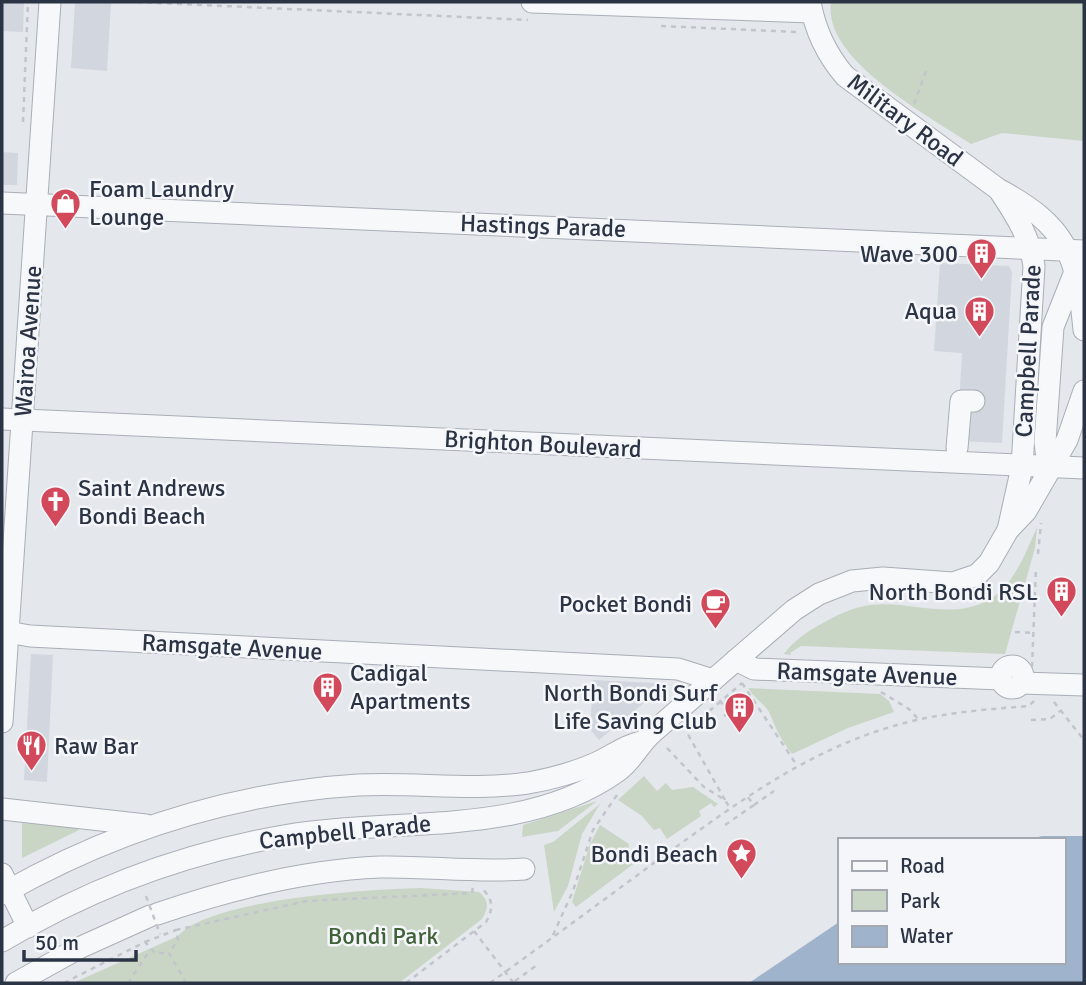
<svg xmlns="http://www.w3.org/2000/svg" width="1086" height="985" font-family="Signika,sans-serif">
	<rect width="100%" height="100%" fill="#e4e7ec"/>
	<g fill="#d2d6de">
		<polygon points="2,2 24,2 23,32 2,31"/>
		<polygon points="75,2 111,2 107,71 71,68"/>
		<polygon points="2,152 18,153 17,185 2,185"/>
		<polygon points="940,263 1009,266 1012,272 1002,443 957,441 962,353 934,351"/>
		<polygon points="31,654 53,655 47,782 24,780"/>
		<polygon points="593,680 655,683 661,689 599,740 590,729"/>
	</g>
	<g fill="#c9d6c5">
		<path d="M831 2H1084V141L1002 133 971 144C930 116 822 60 831 2Z"/>
		<path d="M1037 527 1035 548 1005 654 801 646 790 653 791 655 784 654C793 641 808 631 821 624 837 615 853 607 871 605 913 600 957 624 996 595 1016 579 1027 550 1037 527Z"/>
		<path d="M748 688 880 694 889 701 894 712 848 728 792 754C780 738 777 731 770 714 766 705 754 698 748 688Z"/>
		<polygon points="644,776 657,791 666,783 672,790 693,787 718,804 714,807 711,803 699,811 701,816 667,839 660,828 654,830 642,816 618,800"/>
		<polygon points="597,801 558,831 522,837 523,825"/>
		<polygon points="600,804 582,834 568,886 554,912 544,845 553,842"/>
		<polygon points="22,823 77,826 79,830 22,858"/>
		<polygon points="600,825 629,844 628,852 636,862 576,907 572,902 590,844"/>
		<path d="M421 888 479 892C489 900 489 908 482 919L399 983H73L178 936C209 899 371 889 421 888Z"/>
	</g>
	<polygon fill="#9fb4cc" points="1042,836 1084,836 1084,983 749,983 839,922 839,962 1063,962 1063,840 1025,840"/>
	<g fill="none" stroke-linecap="round" stroke-linejoin="round">
		<defs>
			<g id="minor">
				<polyline points="532,2 812,12"/>
				<path d="M810 2C815 30 827 55 845 76L998 189C1067 226 1077 255 1084 330"/>
				<path d="M1001 193C1017 217 1030 238 1034 266L1022 467 1008 530"/>
				<polyline points="2,203 1084,251"/>
				<polyline points="2,419 1084,468"/>
				<polyline points="957,448 961,401 974,401"/>
				<polyline points="1048,468 1045,442 1053,327 1076,269"/>
				<polyline points="2,631 30,636 678,669 713,680"/>
				<polyline points="736,660 754,669 1001,679"/>
				<circle cx="1012" cy="677" r="11"/>
				<polyline points="1021,683 1084,685"/>
				<polyline points="2,722 50,2"/>
				<polyline points="2,809 146,825"/>
				<polyline points="2,874 28,927"/>
				<path d="M2 894C111 832 232 793 358 785 414 782 473 791 528 783 551 779 573 773 594 764 611 757 623 746 641 742"/>
				<path d="M157 914C230 889 304 870 380 867 429 866 476 873 524 869"/>
				<path d="M2 941C90 888 188 852 289 835 396 817 525 838 618 771 633 760 639 744 653 732L794 610 819 594 852 581 883 578 953 583 977 575 989 563 1008 530 1026 511 1067 440 1084 391"/>
				<polyline points="16,983 79,948 150,916"/>
			</g>
		</defs>
		<use href="#minor" stroke="#a9aeb7" stroke-width="23"/>
		<g stroke="#c2c5cb" stroke-width="2.5" stroke-dasharray="5 5" stroke-linecap="butt">
			<polyline points="137,2 528,20"/>
			<polyline points="661,26 797,32"/>
			<polyline points="914,104 928,66"/>
			<polyline points="23,122 28,2"/>
			<polyline points="1038,554 1041,523"/>
			<polyline points="1025,594 1035,597"/>
			<polyline points="1015,632 1033,633"/>
			<polyline points="1032,667 1036,568"/>
			<polyline points="742,683 796,764"/>
			<polyline points="881,692 909,709 918,719"/>
			<polyline points="720,700 725,709 738,700 742,702 724,716"/>
			<polyline points="1054,702 1084,740"/>
			<polyline points="1031,720 1050,719 1060,711"/>
			<polyline points="667,748 704,787 725,800 730,808"/>
			<polyline points="725,800 686,731 742,683"/>
			<polyline points="754,805 774,791"/>
			<polyline points="725,825 754,805 747,796"/>
			<polyline points="474,931 513,982"/>
			<polyline points="553,935 573,891 593,830 619,792"/>
			<polyline points="145,942 176,930"/>
			<polyline points="515,981 537,965"/>
			<polyline points="64,983 145,942 155,953 169,953"/>
			<polyline points="128,983 150,950"/>
			<polyline points="186,983 169,953 178,940 176,930 307,901 472,893 473,886"/>
			<path d="M406 983 486 922C494 908 493 898 481 888"/>
			<path d="M490 983C548 941 605 899 662 857 733 806 802 754 887 728 934 713 980 710 1029 706L1034 701"/>
		</g>
		<use href="#minor" stroke="#f7f8fa" stroke-width="21"/>
		<polyline stroke="#c2c5cb" stroke-width="2.5" stroke-dasharray="5 5" stroke-linecap="butt" points="146,896 160,934"/>
	</g>
	<defs>
		<symbol id="shop-pin" viewBox="-11 -11 22 30"><path d="M0 17L-7.5 6A9.5 9.5 0 1 1 7.5 6Z" fill="#d1495b" stroke="#f4f6f9"/><path d="M-5-2.5h2.3a2.7 3.5 0 0 1 5.4 0H5L5.5 6h-11ZM-1.5-2.5h3a1.5 2.3 0 0 0-3 0Z" fill="#fff"/></symbol>
		<symbol id="building-pin" viewBox="-11 -11 22 30"><path d="M0 17L-7.5 6A9.5 9.5 0 1 1 7.5 6Z" fill="#d1495b" stroke="#f4f6f9"/><path d="M-4-6H4V6H1V3H-1V6H-4ZM-2.5-4.3h1.7v1.8h-1.7ZM.8-4.3h1.7v1.8H.8ZM-2.5-1h1.7V.8h-1.7ZM.8-1h1.7V.8H.8Z" fill="#fff"/></symbol>
		<symbol id="church-pin" viewBox="-11 -11 22 30"><path d="M0 17L-7.5 6A9.5 9.5 0 1 1 7.5 6Z" fill="#d1495b" stroke="#f4f6f9"/><path d="M-1.2-6h2.4v3.5h3.3v2.4h-3.3V6h-2.4V-.1h-3.3v-2.4h3.3Z" fill="#fff"/></symbol>
		<symbol id="cafe-pin" viewBox="-11 -11 22 30"><path d="M0 17L-7.5 6A9.5 9.5 0 1 1 7.5 6Z" fill="#d1495b" stroke="#f4f6f9"/><path d="M-5.5-4.5H6V0H3Q3 3.5 0 3.5H-2.5Q-5.5 3.5-5.5 0ZM3-3.2v2h1.7v-2ZM-6 4.5H4V6H-6Z" fill="#fff"/></symbol>
		<symbol id="restaurant-pin" viewBox="-11 -11 22 30"><path d="M0 17L-7.5 6A9.5 9.5 0 1 1 7.5 6Z" fill="#d1495b" stroke="#f4f6f9"/><path d="M-5-6h1v4h1v-4h1v4h1v-4h1v5L-1.5 .5V6h-2V.5L-5-1ZM5-6V6H3V1.5H1.5Q1.5-4 5-6Z" fill="#fff"/></symbol>
		<symbol id="sight-pin" viewBox="-11 -11 22 30"><path d="M0 17L-7.5 6A9.5 9.5 0 1 1 7.5 6Z" fill="#d1495b" stroke="#f4f6f9"/><path d="M0-6L1.8-2.2L6-1.7L2.9 1.2L3.7 5.4L0 3.3L-3.7 5.4L-2.9 1.2L-6-1.7L-1.8-2.2Z" fill="#fff"/></symbol>
	</defs>
	<g fill-rule="evenodd">
		<use href="#shop-pin" x="48" y="186" width="35" height="47"/>
		<use href="#building-pin" x="964" y="236" width="35" height="47"/>
		<use href="#building-pin" x="962" y="294" width="35" height="47"/>
		<use href="#church-pin" x="38" y="484" width="35" height="47"/>
		<use href="#building-pin" x="1044" y="574" width="35" height="47"/>
		<use href="#cafe-pin" x="698" y="586" width="35" height="47"/>
		<use href="#building-pin" x="310" y="670" width="35" height="47"/>
		<use href="#building-pin" x="722" y="690" width="35" height="47"/>
		<use href="#restaurant-pin" x="14" y="728" width="35" height="47"/>
		<use href="#sight-pin" x="724" y="836" width="35" height="47"/>
	</g>
	<g text-anchor="middle" dominant-baseline="central" stroke-width="5" stroke-linejoin="round" paint-order="stroke">
		<g font-size="24" fill="#2b3445" stroke="#f4f6f9">
			<text transform="translate(905 120) rotate(37)">Military Road</text>
			<text transform="translate(543 226) rotate(2)">Hastings Parade</text>
			<text transform="translate(28 341) rotate(-86)">Wairoa Avenue</text>
			<text transform="translate(1028 351) rotate(-87)">Campbell Parade</text>
			<text transform="translate(543 444) rotate(3)">Brighton Boulevard</text>
			<text transform="translate(232 647) rotate(3)">Ramsgate Avenue</text>
			<text transform="translate(867 674) rotate(2)">Ramsgate Avenue</text>
			<text transform="translate(345 832) rotate(-6)">Campbell Parade</text>
		</g>
		<g font-size="24" fill="#2b3445" stroke="#f4f6f9" text-anchor="end">
			<text x="89" y="189" text-anchor="start">Foam Laundry<tspan x="89" dy="28">Lounge</tspan></text>
			<text x="958" y="254">Wave 300</text>
			<text x="957" y="311">Aqua</text>
			<text x="78" y="488" text-anchor="start">Saint Andrews<tspan x="78" dy="28">Bondi Beach</tspan></text>
			<text x="1038" y="592">North Bondi RSL</text>
			<text x="692" y="604">Pocket Bondi</text>
			<text x="350" y="673" text-anchor="start">Cadigal<tspan x="350" dy="28">Apartments</tspan></text>
			<text x="717" y="693">North Bondi Surf<tspan x="717" dy="28">Life Saving Club</tspan></text>
			<text x="54" y="746" text-anchor="start">Raw Bar</text>
			<text x="718" y="854">Bondi Beach</text>
		</g>
		<g font-size="24" fill="#3f6138" stroke="#f4f6f9">
			<text x="383" y="936">Bondi Park</text>
		</g>
	</g>
	<rect width="1086" height="985" fill="none" stroke="#2b3445" stroke-width="7"/>
	<rect x="838" y="838" width="228" height="126" fill="#f4f6f9" stroke="#a4a8b1" stroke-width="2"/>
	<rect x="852" y="861" width="35" height="10" fill="#f7f8fa" stroke="#a4a8b1" stroke-width="2"/>
	<text x="900" y="873" font-size="21" fill="#2b3445">Road</text>
	<rect x="852" y="890" width="35" height="21" fill="#c9d6c5" stroke="#a4a8b1" stroke-width="2"/>
	<text x="900" y="908" font-size="21" fill="#2b3445">Park</text>
	<rect x="852" y="926" width="35" height="21" fill="#9fb4cc" stroke="#a4a8b1" stroke-width="2"/>
	<text x="900" y="943" font-size="21" fill="#2b3445">Water</text>
	<path d="M24 950v10h112v-10" fill="none" stroke="#2b3445" stroke-width="3.5"/>
	<text x="35" y="950" font-size="21" fill="#2b3445" stroke="#f4f6f9" stroke-width="5" paint-order="stroke">50 m</text>
</svg>
